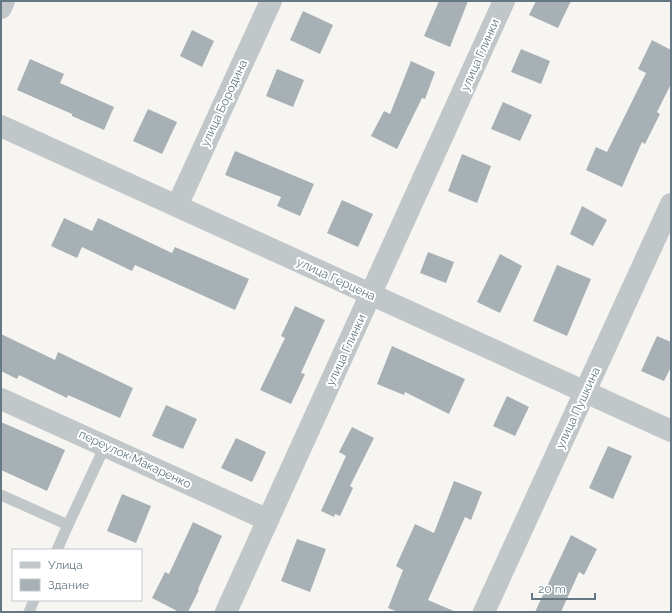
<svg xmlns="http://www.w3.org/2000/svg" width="672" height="613" font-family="Raleway,sans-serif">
	<rect width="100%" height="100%" fill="#f6f5f2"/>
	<g fill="#a7b1b5">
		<polygon points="439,1 468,1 450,47 424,36"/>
		<polygon points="536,1 571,1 558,28 529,15"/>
		<polygon points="303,11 333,25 320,54 290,40"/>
		<polygon points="192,30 214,41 202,67 180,56"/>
		<polygon points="652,40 671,50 671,84 657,112 660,114 645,144 642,142 622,187 586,170 596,147 607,152 646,73 638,69"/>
		<polygon points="521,49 550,61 541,84 511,72"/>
		<polygon points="30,59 64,74 60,83 114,107 104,130 72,116 72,114 17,90"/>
		<polygon points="411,61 435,72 425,99 422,98 397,149 371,136 384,111 390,114"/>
		<polygon points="277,69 304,80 293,107 266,96"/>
		<polygon points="503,102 532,115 520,141 491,129"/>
		<polygon points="148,109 177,122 162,154 133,141"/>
		<polygon points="235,151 314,184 300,216 277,206 281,197 225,175"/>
		<polygon points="462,154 491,166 477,203 448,191"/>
		<polygon points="342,200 373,214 358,247 327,233"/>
		<polygon points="582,206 607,220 593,246 570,234"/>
		<polygon points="64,218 92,231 98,218 172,253 175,247 249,279 235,310 135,265 132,271 82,247 77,258 51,246"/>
		<polygon points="428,252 454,262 446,283 420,273"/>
		<polygon points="500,254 522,266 500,313 477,302"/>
		<polygon points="557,265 591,279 567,336 533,321"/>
		<polygon points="295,306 325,320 301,373 305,374 291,404 260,390 285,338 281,336"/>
		<polygon points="1,334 55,360 58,352 133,388 120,418 68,395 67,398 19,375 17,379 1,371"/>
		<polygon points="657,336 671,342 671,367 664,381 641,371"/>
		<polygon points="392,346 465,379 449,414 405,392 404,395 377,384"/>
		<polygon points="507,396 529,407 515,436 493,426"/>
		<polygon points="166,405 197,419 183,449 152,436"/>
		<polygon points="1,422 65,450 47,491 1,470"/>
		<polygon points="352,427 374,438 350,486 353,488 340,516 335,514 334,517 321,511 346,456 339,452"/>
		<polygon points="236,438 266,452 252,482 221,468"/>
		<polygon points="608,446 632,456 613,499 589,488"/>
		<polygon points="454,481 482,492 471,520 465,517 428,600 456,612 398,612 388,608 403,570 396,566 415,524 434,533"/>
		<polygon points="122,494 151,506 136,543 107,531"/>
		<polygon points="193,522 222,536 198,589 199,590 188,612 179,612 152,598 165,572 169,574"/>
		<polygon points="571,535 597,549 584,575 579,572 561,612 535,612"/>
		<polygon points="297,539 326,549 310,592 281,581"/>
	</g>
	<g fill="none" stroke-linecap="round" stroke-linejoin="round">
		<g stroke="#c1c6c8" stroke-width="11">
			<polyline points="1,495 68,525 57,550"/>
			<polyline points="68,525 105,446"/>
			<polyline points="29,612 34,600"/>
		</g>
		<g stroke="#c1c6c8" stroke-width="22">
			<polyline points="1,126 671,431"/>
			<polyline points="177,206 271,1"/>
			<polyline points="1,399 268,520"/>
			<polyline points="226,612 504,1"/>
			<polyline points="484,612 671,204"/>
		</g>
		<polyline stroke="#c1c6c8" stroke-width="22" points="1,8 4,1"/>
	</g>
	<g text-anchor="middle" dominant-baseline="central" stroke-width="4" stroke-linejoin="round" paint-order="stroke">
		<g font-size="12" fill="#647884" stroke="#fff">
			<text transform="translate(480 55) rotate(-66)">улица Глинки</text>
			<text transform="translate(224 103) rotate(-65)">улица Бородина</text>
			<text transform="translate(336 279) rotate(25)">улица Герцена</text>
			<text transform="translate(346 350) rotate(-65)">улица Глинки</text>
			<text transform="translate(578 408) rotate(-65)">улица Пушкина</text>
			<text transform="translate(135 459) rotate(25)">переулок Макаренко</text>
		</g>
	</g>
	<rect width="672" height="613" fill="none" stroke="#647884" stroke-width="4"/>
	<rect x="12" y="549" width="130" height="52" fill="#ffffff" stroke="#c1c9ce"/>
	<rect x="20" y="562" width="20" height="6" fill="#c1c6c8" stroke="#c1c9ce"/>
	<text x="48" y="569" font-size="12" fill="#647884">Улица</text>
	<rect x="20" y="579" width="20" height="12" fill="#a7b1b5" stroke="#c1c9ce"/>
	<text x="48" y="589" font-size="12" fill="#647884">Здание</text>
	<path d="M532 593v6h63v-6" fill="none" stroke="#647884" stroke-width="2"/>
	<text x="538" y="593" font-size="12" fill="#647884" stroke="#ffffff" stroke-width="3" paint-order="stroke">20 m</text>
</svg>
